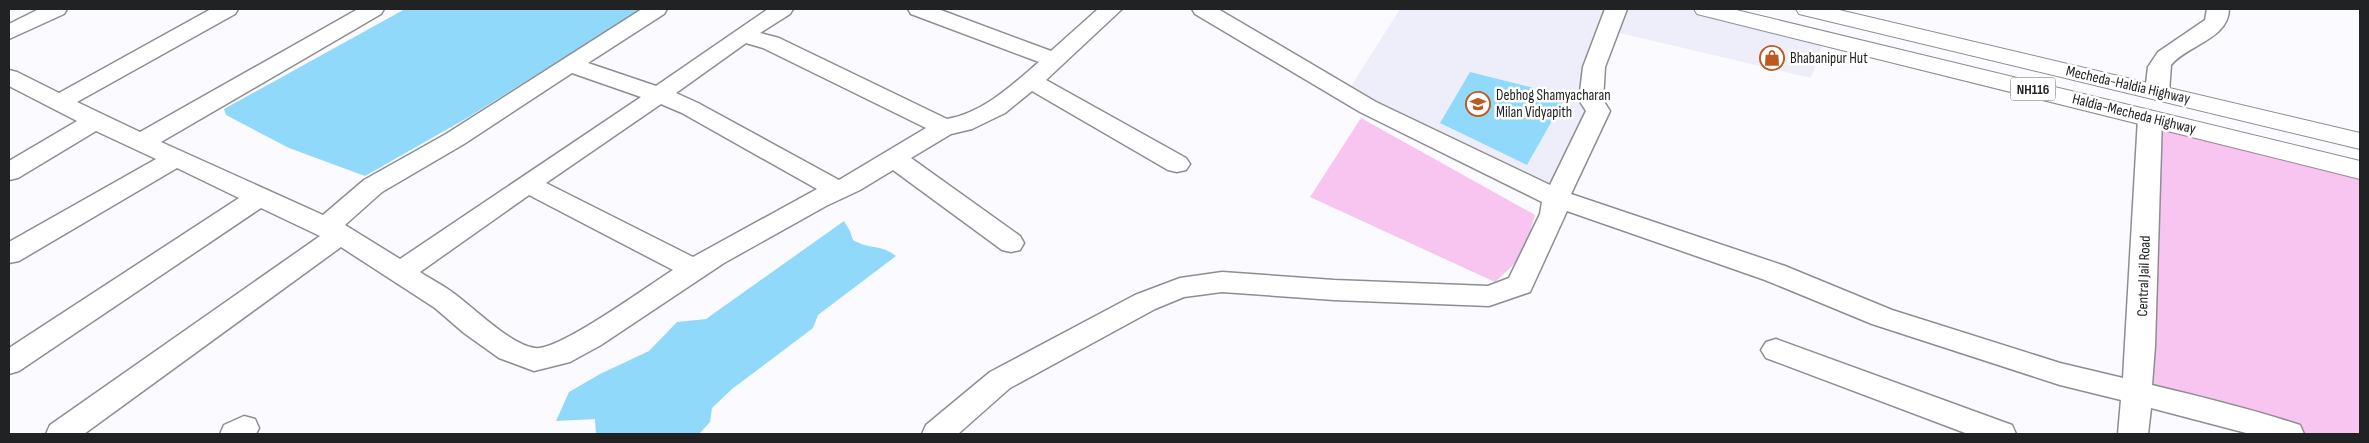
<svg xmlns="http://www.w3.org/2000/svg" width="2369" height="443" font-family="'Sofia Sans Condensed',sans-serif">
	<rect width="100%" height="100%" fill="#fafaff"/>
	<polygon fill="#edeefa" points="1400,9 1705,9 1825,38 1811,78 1607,30 1591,100 1556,198 1346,94"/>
	<g fill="#f7c5f0">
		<polygon points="1361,118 1535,215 1523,256 1495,282 1310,197"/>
		<polygon points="2150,118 2360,170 2360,434 2289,434 2224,414 2138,391"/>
	</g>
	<g fill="#90d9fb">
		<polygon points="405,9 642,9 467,118 365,176 289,148 226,115 224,109"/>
		<polygon points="1470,72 1566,96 1527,165 1440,123"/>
		<path d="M844 221 850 231 853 240C870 250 881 244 896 256L818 315 813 328 732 389 712 408 710 422 699 434H596L595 419 556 421 569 392 600 374 649 351 677 322 706 319Z"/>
	</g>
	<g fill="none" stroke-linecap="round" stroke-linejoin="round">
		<defs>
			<g id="minor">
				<polygon points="39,9 67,9 64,14 9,39 9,24"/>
				<path d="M211 9H238L235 14 77 102 140 132 358 9H384L381 14 161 142 323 215 364 180 446 134 642 9H667L664 14 588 63 656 86 768 9H793L790 14 760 33 779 38 947 119C983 113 1012 85 1039 62L911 14 908 9H938L1051 51 1098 9H1122L1046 80 1186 158 1190 164 1186 170 1177 172 1168 170 1032 91 1005 113 972 129 951 134 911 158 1020 236 1024 243 1020 250 1011 252 1002 250 893 170 860 190 826 206 724 263 601 345 570 362 534 371 499 358 464 333 435 308 341 247 84 434H46L50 425 320 236 261 208 19 371 9 374V348L239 198 177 168 19 261 9 263V242L156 159 96 131 18 178 9 180V161L77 121 9 86V70L17 72 59 93ZM746 43 763 48 926 128 839 180 698 103 676 93ZM572 73 641 97 400 259 345 225 382 192 464 144ZM661 104 682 113 817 189 693 257 546 183ZM529 195 673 270C649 285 558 352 535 348 511 345 475 309 456 295 445 286 432 280 420 272Z"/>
				<path d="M1192 9H1218L1376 102 1550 185 1586 111 1579 100 1583 67 1605 9H1627L1605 67 1603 100 1610 111 1571 194 1785 266 1892 310 2060 363 2123 378 2138 118 2142 113 2150 111 2158 113 2162 118 2155 346 2152 385C2202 397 2251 409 2300 425L2304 434H2250L2151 408 2148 434H2118L2121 400 2060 385 1872 324 1765 280 1567 211 1530 292 1489 306 1334 300 1222 292 1184 297 1155 309 1010 388 958 434H922L926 425 990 372 1135 295 1180 278 1222 272 1334 280 1488 286 1509 278 1540 214 1542 202 1360 112 1195 14Z"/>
				<path d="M2207 9H2229C2229 39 2187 45 2171 65L2169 92 2165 97 2157 99 2149 97 2145 92 2148 67 2158 52 2205 20Z"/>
				<polygon points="1776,339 2012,425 2016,434 1968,434 1766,358 1761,350 1766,342"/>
				<polygon points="244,416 255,419 259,428 256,434 220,434 224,425"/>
			</g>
			<g id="highway">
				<polygon points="1694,9 1732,9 2360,161 2360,179 1697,14"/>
				<polygon points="1796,9 1835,9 2360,133 2360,149 1799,14"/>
			</g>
		</defs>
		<use href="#minor" stroke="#8d8e92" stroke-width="3"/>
		<use href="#highway" stroke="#8d8e92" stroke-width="2"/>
		<use href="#minor" fill="#fff" fill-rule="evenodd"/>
		<use href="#highway" fill="#fff" fill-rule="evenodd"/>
	</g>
	<defs>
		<symbol id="shop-ring" viewBox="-11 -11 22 22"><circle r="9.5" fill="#fff" stroke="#bd5a20" stroke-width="1.5"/><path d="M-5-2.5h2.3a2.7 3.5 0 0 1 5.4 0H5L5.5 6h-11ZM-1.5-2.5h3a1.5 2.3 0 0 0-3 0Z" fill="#bd5a20"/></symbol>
		<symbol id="school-ring" viewBox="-11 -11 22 22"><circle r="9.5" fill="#fff" stroke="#bd5a20" stroke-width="1.5"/><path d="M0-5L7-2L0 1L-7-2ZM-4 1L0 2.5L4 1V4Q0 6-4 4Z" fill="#bd5a20"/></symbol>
	</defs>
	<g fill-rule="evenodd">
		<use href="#shop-ring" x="1758" y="44" width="28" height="28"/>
		<use href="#school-ring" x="1464" y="90" width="28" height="28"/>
	</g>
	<g text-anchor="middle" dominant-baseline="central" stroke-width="5" stroke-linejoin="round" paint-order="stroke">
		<rect fill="#fff" stroke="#646465" stroke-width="1" x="2010.5" y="77.5" width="45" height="23" rx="4"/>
		<g font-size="14" font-weight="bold" fill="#212223">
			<text x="2033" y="89">NH116</text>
		</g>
		<g font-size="15" fill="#212223" stroke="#fff" text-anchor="start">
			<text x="1790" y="58">Bhabanipur Hut</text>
			<text x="1496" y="95">Debhog Shamyacharan<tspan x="1496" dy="17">Milan Vidyapith</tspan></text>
		</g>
		<g font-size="15" fill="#212223" stroke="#fff">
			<text transform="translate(2128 85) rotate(13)">Mecheda-Haldia Highway</text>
			<text transform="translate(2134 114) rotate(14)">Haldia-Mecheda Highway</text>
			<text transform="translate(2144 276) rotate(-88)">Central Jail Road</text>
		</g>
	</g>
	<rect width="2369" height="443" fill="none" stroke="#212223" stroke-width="20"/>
</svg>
